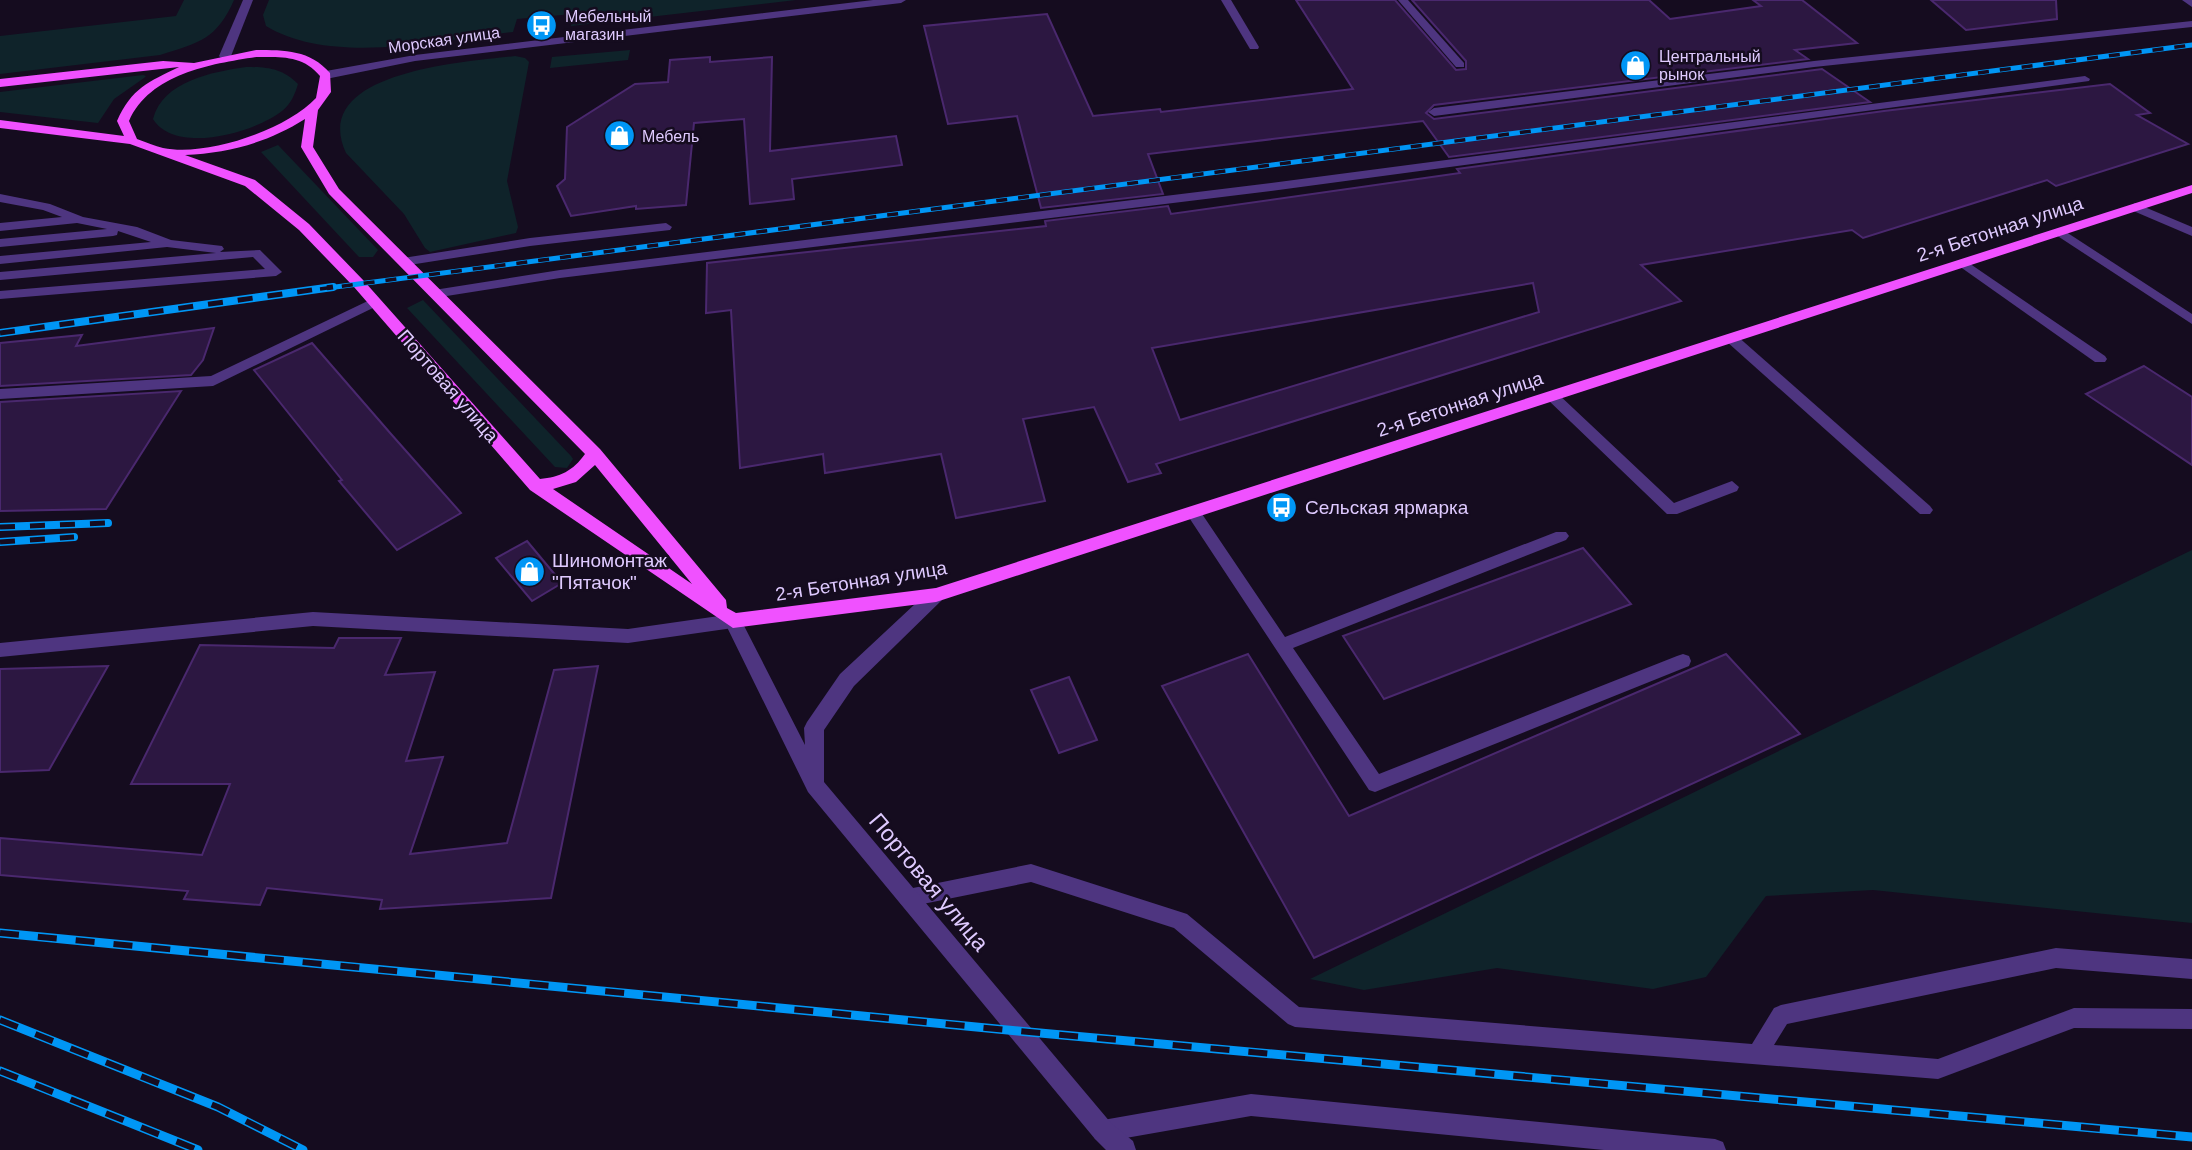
<svg xmlns="http://www.w3.org/2000/svg" width="2192" height="1150" font-family="Arial,sans-serif">
	<rect width="100%" height="100%" fill="#150c1f"/>
	<g fill="#0f232a">
		<path d="M184 0H234C217 39 199 43 160 55L0 74V36L176 16Z"/>
		<path d="M269 0H796L571 26 573 14 517 19 513 32C440 40 332 66 266 26L263 15Z"/>
		<polygon points="630,50 628,60 550,68 552,57"/>
		<path d="M515 56 525 58 529 62 507 181 518 227 516 233 430 252 425 248 404 214 346 153C308 71 466 62 515 56Z"/>
		<path d="M246 67C267 67 282 68 298 84 295 94 291 104 282 111 254 133 175 155 153 119 163 81 212 72 246 67Z"/>
		<polygon points="143,75 146,76 144,78 114,99 98,123 0,112 0,92"/>
		<polygon points="278,145 378,250 373,257 359,257 261,152"/>
		<polygon points="423,300 571,456 573,459 567,468 555,467 407,308"/>
		<polygon points="2192,550 2192,923 1873,890 1766,896 1706,977 1653,989 1497,968 1364,990 1310,979"/>
	</g>
	<g fill="#2c1741" stroke="#4a286e" stroke-width="2" fill-rule="evenodd">
		<polygon points="1296,0 1395,0 1456,70 1466,69 1466,61 1412,0 1649,0 1670,19 1761,6 1753,0 1802,0 1857,43 1795,50 1808,59 1434,105 1426,113 1434,119 1822,69 1870,102 1449,157 1423,121 1148,154 1163,194 1041,208 1017,116 948,124 924,26 1047,14 1093,116 1160,109 1161,112 1353,89"/>
		<polygon points="1931,0 2056,0 2057,19 1966,30"/>
		<polygon points="710,57 710,62 772,57 770,151 896,136 902,165 792,179 794,199 750,204 744,119 694,123 686,205 636,209 636,206 571,216 557,186 565,179 567,127 635,84 668,82 670,60"/>
		<path d="M2110 84 2150 113 2137 115 2188 144 2056 186 2047 180 1863 238 1852 230 1641 265 1681 301 1156 464 1161 473 1128 482 1094 407 1023 419 1045 501 956 518 941 454 825 473 823 454 740 468 731 310 706 313 707 263 1046 226 1045 221 1168 206 1171 214 1460 173 1457 169 1884 111ZM1533 283 1539 312 1180 420 1152 348Z"/>
		<polygon points="214,328 203,360 191,375 0,386 0,343 82,335 76,346"/>
		<polygon points="312,343 391,434 461,513 397,550 339,481 342,480 254,370"/>
		<polygon points="2144,366 2192,397 2192,465 2086,394"/>
		<polygon points="181,391 106,509 0,511 0,402"/>
		<polygon points="527,541 562,583 532,601 496,558"/>
		<polygon points="1583,548 1631,604 1384,699 1343,636"/>
		<polygon points="339,638 401,638 385,675 435,672 406,761 443,757 410,854 507,843 554,670 598,666 551,898 380,909 382,900 267,888 260,905 184,899 188,891 0,875 0,838 202,855 230,784 131,784 200,645 334,648"/>
		<polygon points="1248,654 1349,816 1726,654 1800,734 1314,958 1162,686"/>
		<polygon points="108,666 49,770 0,772 0,669"/>
		<polygon points="1069,677 1097,740 1059,753 1031,690"/>
	</g>
	<g fill="none" stroke-linecap="round" stroke-linejoin="round">
		<g fill="#4e3580" fill-rule="evenodd">
			<polygon points="1221,0 1231,0 1259,47 1258,49 1250,49"/>
			<polygon points="1398,0 1408,0 1464,63 1464,67 1456,67"/>
			<polygon points="2085,76 2090,79 2089,81 1271,191 560,278 434,298 428,294 434,290 560,270 1271,183"/>
			<polygon points="0,194 50,204 83,217 137,227 171,240 222,246 224,249 220,252 260,250 282,272 276,276 0,299 0,291 265,269 253,257 0,280 0,272 216,253 167,247 0,264 0,256 151,242 118,231 117,235 113,236 0,247 0,239 107,229 77,223 0,231 0,223 62,217 43,210 0,202"/>
			<polygon points="2135,203 2192,227 2192,236 2131,210 2129,207"/>
			<polygon points="666,223 672,227 670,230 530,246 403,266 397,262 403,258 530,238"/>
			<polygon points="2060,228 2192,314 2192,324 2056,235 2056,229"/>
			<polygon points="1963,259 2105,356 2107,359 2105,362 2095,362 1959,266 1957,263"/>
			<polygon points="374,298 380,302 379,305 213,386 0,399 0,389 211,376"/>
			<polygon points="1731,334 1736,335 1930,506 1933,510 1930,514 1920,514 1726,341 1726,335"/>
			<polygon points="1552,391 1557,393 1674,503 1732,481 1739,487 1737,491 1677,514 1667,514 1547,399 1545,396 1547,393"/>
			<polygon points="1193,506 1198,508 1285,637 1556,532 1566,532 1569,536 1566,540 1293,648 1379,774 1677,656 1683,654 1689,656 1691,661 1689,666 1375,792 1369,790 1188,516 1185,512"/>
			<polygon points="313,612 628,629 733,614 739,616 741,621 739,626 733,628 628,643 313,626 0,657 0,643"/>
			<polygon points="1031,864 1187,914 1299,1007 1752,1044 1774,1008 1781,1005 2056,948 2192,959 2192,979 2056,968 1787,1024 1774,1045 1938,1059 2074,1008 2192,1009 2192,1029 2074,1028 1938,1079 1295,1027 1288,1024 1174,928 1031,882 908,907 901,904 898,898 901,892 908,889"/>
			<polygon points="1251,1094 1715,1139 1723,1142 1726,1150 1604,1150 1251,1116 1103,1142 1095,1139 1092,1131 1095,1123 1103,1120"/>
		</g>
		<g fill="#4e3580" fill-rule="evenodd">
			<polygon points="2182,0 2192,0 2192,7"/>
			<polygon points="2192,21 2192,27 1814,67 1434,116 1428,112 1434,108 1814,61"/>
		</g>
		<g fill="#4e3580" fill-rule="evenodd">
			<polygon points="243,0 253,0 231,56 221,58 219,56"/>
			<polygon points="873,0 906,0 901,3 415,61 326,79 320,75 326,71 415,55"/>
			<polygon points="936,588 942,590 945,595 942,600 854,686 824,730 824,782 1111,1123 1133,1141 1136,1150 1106,1150 1095,1139 808,792 724,621 727,616 733,614 739,616 805,745 804,728 807,722 840,674 930,590"/>
		</g>
		<path fill="#f051ff" fill-rule="evenodd" d="M256 50C285 50 310 50 330 73L331 92 318 110 313 147 339 189 600 449 726 600 727 608 736 613 936 588 2192 185V193L936 602 733 628 530 490 354 287 299 230 245 186 130 144 0 128V120L124 136 117 121C132 88 148 82 179 67L0 87V79L163 61 194 63ZM256 57C281 57 303 55 320 76L316 98C286 130 207 157 163 148 155 146 146 142 137 139L129 121C150 74 210 64 256 57ZM305 119 301 147 329 194 585 454C573 471 560 477 540 479L364 281 309 224 255 180 185 155C228 153 267 143 305 119ZM595 465 692 584 553 489 576 482Z"/>
		<defs>
			<polyline id="rail-far2" points="320,289 2192,45"/>
			<g id="rail-far1">
				<polyline points="0,333 333,287"/>
				<polyline points="0,527 108,523"/>
				<polyline points="0,542 74,537"/>
			</g>
			<g id="rail">
				<polyline points="0,933 1018,1031 2192,1137"/>
				<polyline points="0,1020 218,1107 303,1150"/>
				<polyline points="0,1071 198,1150"/>
			</g>
		</defs>
		<use href="#rail-far2" stroke="#0096f5" stroke-width="5"/>
		<use href="#rail-far1" stroke="#0096f5" stroke-width="8"/>
		<use href="#rail" stroke="#0096f5" stroke-width="9"/>
		<use href="#rail-far2" stroke="#150c1f" stroke-width="3.5" stroke-dasharray="11" stroke-linecap="butt"/>
		<use href="#rail-far1" stroke="#150c1f" stroke-width="5" stroke-dasharray="15" stroke-linecap="butt"/>
		<use href="#rail" stroke="#150c1f" stroke-width="6" stroke-dasharray="19" stroke-linecap="butt"/>
	</g>
	<defs>
		<symbol id="bus-disc" viewBox="-11 -11 22 22"><circle r="9.5" fill="#0096f5" stroke="#150c1f"/><path d="M-5-6H5V4H4V6H2V4H-2V6H-4V4H-5ZM-3.5-4V0h7V-4ZM-3.5 1.2v1.5H-2V1.2ZM2 1.2v1.5H3.5V1.2Z" fill="#fff"/></symbol>
		<symbol id="shop-disc" viewBox="-11 -11 22 22"><circle r="9.5" fill="#0096f5" stroke="#150c1f"/><path d="M-5-2.5h2.3a2.7 3.5 0 0 1 5.4 0H5L5.5 6h-11ZM-1.5-2.5h3a1.5 2.3 0 0 0-3 0Z" fill="#fff"/></symbol>
	</defs>
	<g fill-rule="evenodd">
		<use href="#bus-disc" x="524" y="8" width="35" height="35"/>
		<use href="#shop-disc" x="1618" y="48" width="35" height="35"/>
		<use href="#shop-disc" x="602" y="118" width="35" height="35"/>
		<use href="#bus-disc" x="1264" y="490" width="35" height="35"/>
		<use href="#shop-disc" x="512" y="554" width="35" height="35"/>
	</g>
	<g text-anchor="middle" dominant-baseline="central" stroke-width="5" stroke-linejoin="round" paint-order="stroke">
		<g font-size="16" fill="#dfcaff" stroke="#150c1f" text-anchor="start">
			<text x="565" y="16">Мебельный<tspan x="565" dy="18">магазин</tspan></text>
			<text x="1659" y="56">Центральный<tspan x="1659" dy="18">рынок</tspan></text>
			<text x="642" y="136">Мебель</text>
		</g>
		<g font-size="16" fill="#dfcaff" stroke="#150c1f">
			<text transform="translate(444 40) rotate(-8)">Морская улица</text>
		</g>
		<g font-size="19" fill="#dfcaff" stroke="#150c1f">
			<text transform="translate(2000 229) rotate(-18)">2-я Бетонная улица</text>
			<text transform="translate(448 386) rotate(49)">Портовая улица</text>
			<text transform="translate(1460 404) rotate(-18)">2-я Бетонная улица</text>
			<text transform="translate(861 581) rotate(-9)">2-я Бетонная улица</text>
		</g>
		<g font-size="19" fill="#dfcaff" stroke="#150c1f" text-anchor="start">
			<text x="1305" y="507">Сельская ярмарка</text>
			<text x="552" y="560">Шиномонтаж<tspan x="552" dy="22">"Пятачок"</tspan></text>
		</g>
		<g font-size="23" fill="#dfcaff" stroke="#150c1f">
			<text transform="translate(929 882) rotate(50)">Портовая улица</text>
		</g>
	</g>
</svg>
